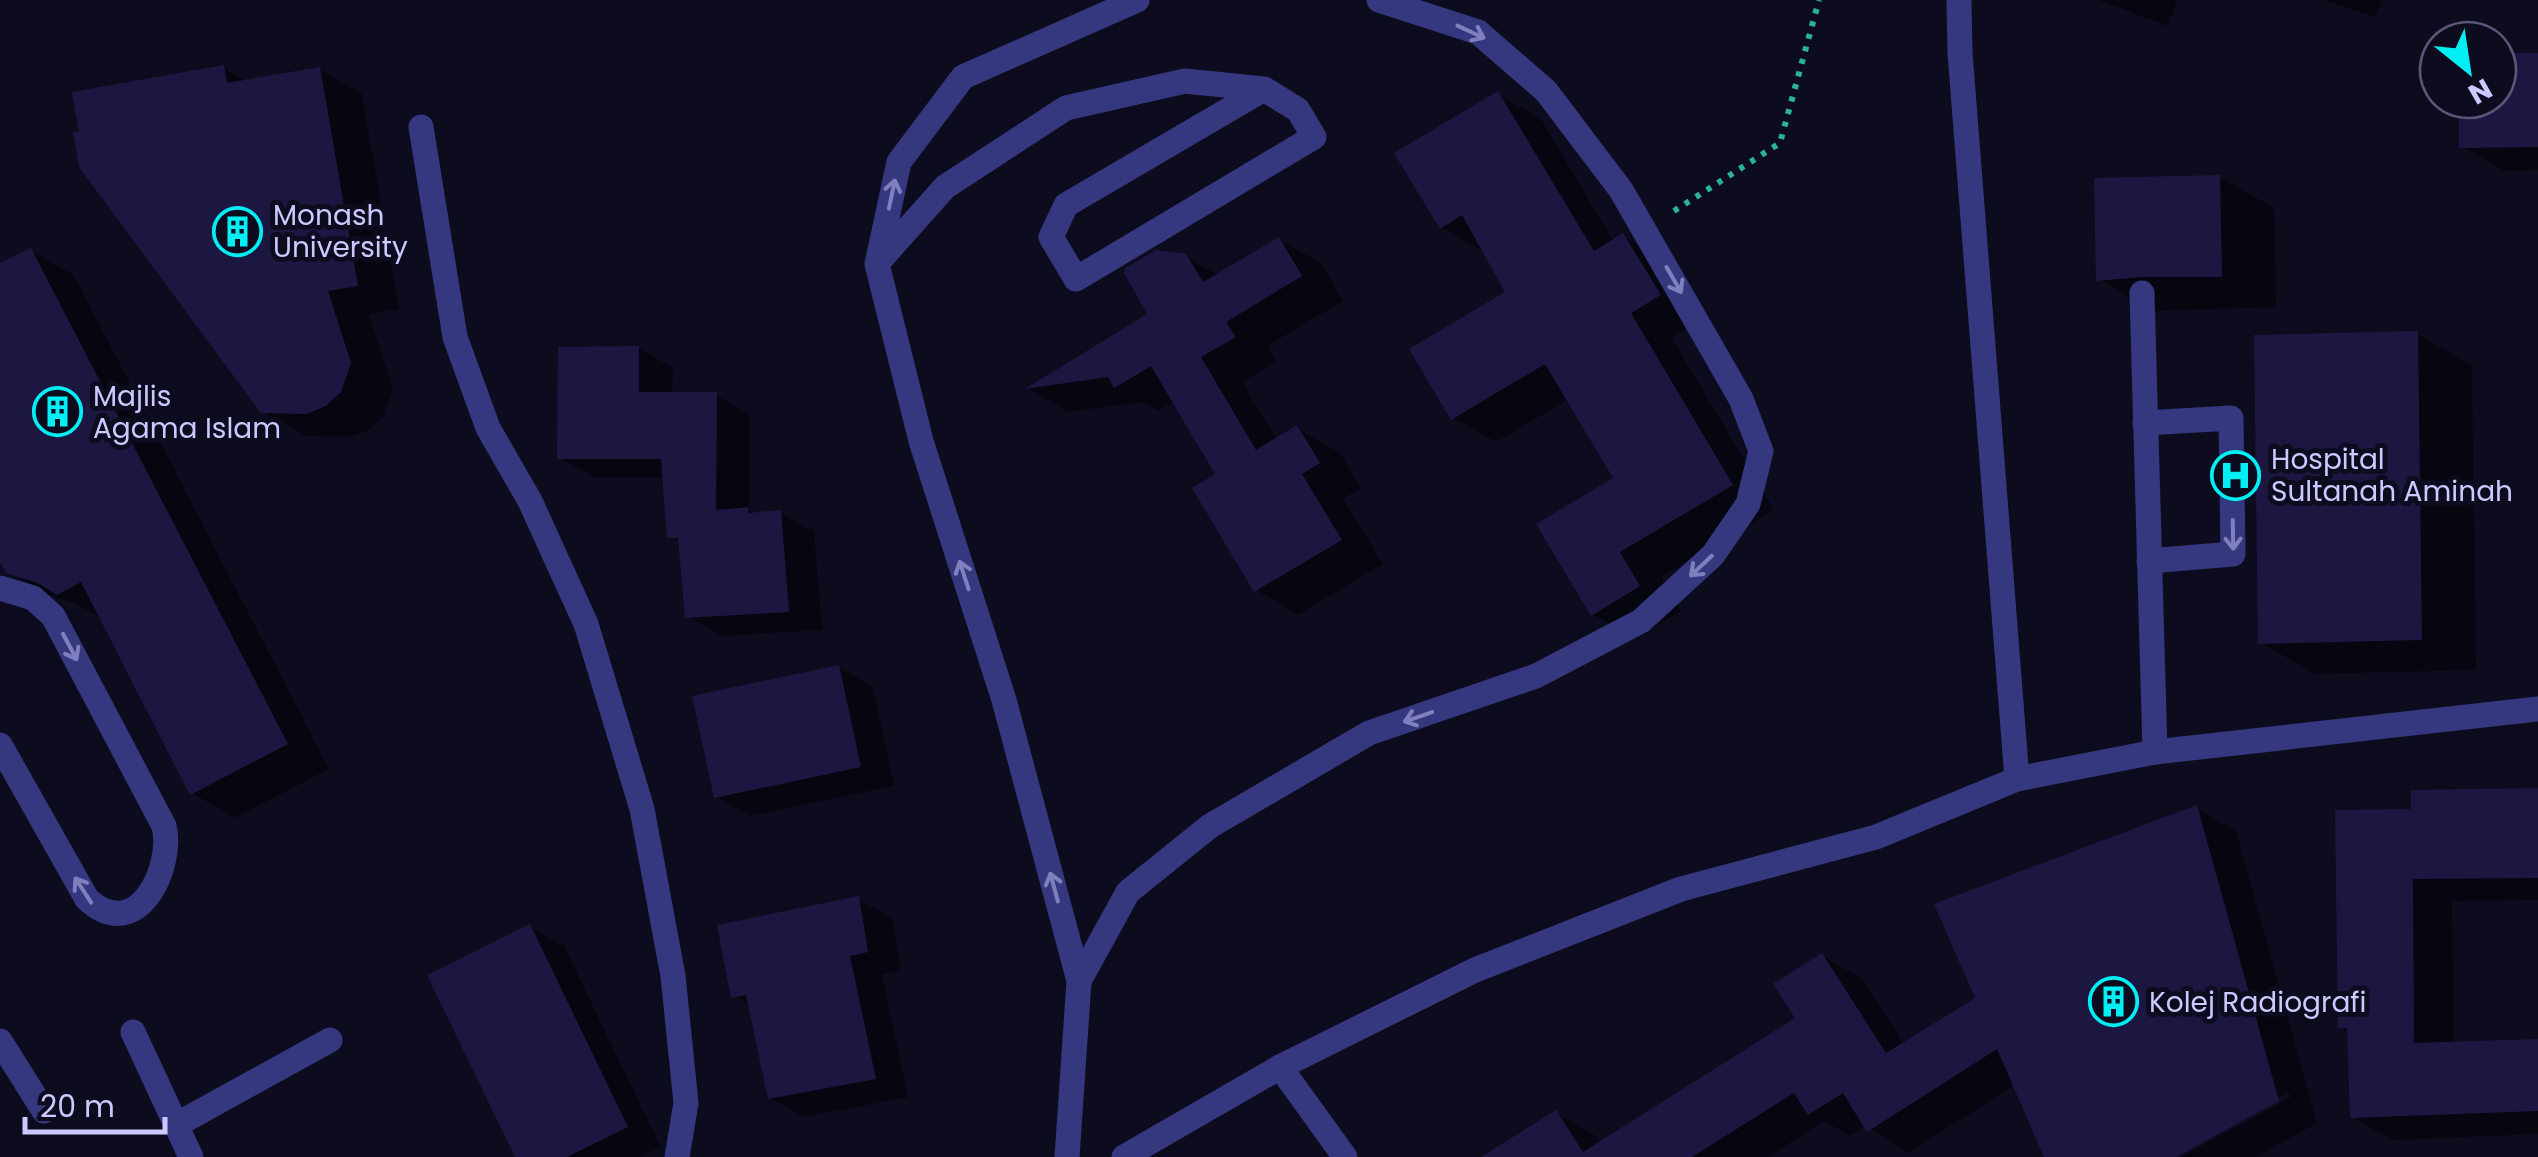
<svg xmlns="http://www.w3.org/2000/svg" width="2538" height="1157" font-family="Poppins,sans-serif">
	<rect width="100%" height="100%" fill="#0d0c1f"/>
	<g fill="#0007">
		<polygon points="2098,0 2177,0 2168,26"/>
		<polygon points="2324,0 2382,0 2376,17"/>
		<polygon points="2538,55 2538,170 2504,171 2462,146 2462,100 2498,100 2498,56"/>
		<polygon points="224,68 248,82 320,69 362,94 399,309 369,314 393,389 383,416 369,430 350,437 306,436 262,411"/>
		<polygon points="1498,94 1541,119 1614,242 1623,236 1666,261 1702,320 1672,338 1774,510 1661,577 1681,611 1635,639 1592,614 1616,479 1569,399 1496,442 1453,418 1508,293 1484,252 1441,227"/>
		<polygon points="2220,177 2274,208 2276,307 2153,311 2099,279"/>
		<polygon points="1279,239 1322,264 1343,301 1267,346 1277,362 1242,382 1277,440 1297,428 1340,453 1361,488 1343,499 1383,564 1298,615 1256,590 1219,475 1175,401 1158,411 1142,402 1069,412 1029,389 1151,315 1185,256 1218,275"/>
		<polygon points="31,251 74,275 329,769 235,818 192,793 102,619 77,604 51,596 7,571 0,556 0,266"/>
		<polygon points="2417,334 2472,365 2476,670 2315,674 2260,642"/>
		<polygon points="639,348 673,368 672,395 716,395 750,415 749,510 757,515 780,513 814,532 822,630 722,636 688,616 681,543 670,537 665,477 594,477 560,458"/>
		<polygon points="839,667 873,687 894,786 750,816 716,797"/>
		<polygon points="2538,790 2538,900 2452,901 2454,1044 2538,1041 2538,1134 2392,1140 2352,1117 2349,1032 2340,1027 2414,812"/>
		<polygon points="2196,808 2236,831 2317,1123 2256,1157 2181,1157 2291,1097 2288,1092 2170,1157 2047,1157 2015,1085 1908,1153 1866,1126 1850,1136 1824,1121 1768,1157 1523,1157 1556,1113 1596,1136 1601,1144 1798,1018 1823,956 1862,979 1904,1044 1978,999"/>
		<polygon points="858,899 892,918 901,970 882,975 908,1097 804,1117 770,1098 751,1006 734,996"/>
		<polygon points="530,927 564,946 661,1147 640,1157 518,1157"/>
	</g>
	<g fill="#1c1740">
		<polygon points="2498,53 2538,53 2538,147 2459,148 2459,100 2498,100"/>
		<polygon points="224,65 227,83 320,67 358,286 328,291 351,363 341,392 326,406 306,414 261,413 79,167 73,132 79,132 72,92"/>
		<polygon points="1498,91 1594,251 1623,233 1661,295 1631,313 1733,485 1620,552 1640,586 1591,616 1536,524 1613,478 1545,364 1451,420 1409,349 1505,292 1462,215 1440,229 1394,153"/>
		<polygon points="2220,175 2222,277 2141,277 2096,281 2094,178"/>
		<polygon points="1279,237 1302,276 1226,322 1236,337 1201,357 1256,450 1297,425 1320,463 1302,474 1342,540 1254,592 1192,488 1215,474 1151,366 1114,388 1108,377 1025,389 1147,314 1124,273 1125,268 1156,250 1186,254 1203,282"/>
		<polygon points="31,248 288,744 190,795 81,582 57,595 38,583 6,573 0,562 0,263"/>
		<polygon points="2418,331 2422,640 2258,644 2254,335"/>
		<polygon points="639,346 639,392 717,392 716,510 748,507 749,513 781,510 789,612 685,618 678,538 667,538 661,459 557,459 558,347"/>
		<polygon points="839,665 861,767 714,798 692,696"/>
		<polygon points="2538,788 2538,878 2413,879 2414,1043 2538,1039 2538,1111 2350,1118 2347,1028 2338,1028 2335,810 2411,809 2411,790"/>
		<polygon points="2197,805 2279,1101 2176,1157 2044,1157 1997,1049 1867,1132 1843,1093 1808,1115 1794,1093 1692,1157 1481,1157 1556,1110 1583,1152 1795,1018 1773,984 1822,953 1886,1053 1975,998 1934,904"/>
		<polygon points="859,896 868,952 850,956 876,1079 768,1099 746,995 731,998 717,925"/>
		<polygon points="530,924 628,1127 567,1157 515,1157 427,975"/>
	</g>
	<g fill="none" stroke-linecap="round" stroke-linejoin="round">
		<polyline stroke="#2bb29f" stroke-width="6" stroke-dasharray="5 8" stroke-linecap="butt" points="1674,211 1780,143 1819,0"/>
		<g stroke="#36387f" stroke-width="25">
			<polyline points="880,260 945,187 1066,108 1185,81 1264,89 1298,110 1314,137 1076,279 1051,237 1066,205 1264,89"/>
			<polyline points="2142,293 2155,752"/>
			<polyline points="2145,423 2231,418 2233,554 2149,561"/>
			<polyline points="1079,981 1128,892 1210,826 1369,733 1536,676 1641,621 1713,555 1748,504 1761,451 1741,399 1621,190 1546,91 1478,32 1379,0"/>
			<polyline points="133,1032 191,1157"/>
			<polyline points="0,1041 44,1111"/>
			<polyline points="176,1125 330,1040"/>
			<polyline points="1067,1157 1079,981 1004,700 921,441 877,264 899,162 963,77 1137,0"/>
		</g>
		<g stroke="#36387f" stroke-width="25">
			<polyline points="1959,0 1960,53 2017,779"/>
			<polyline points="421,127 455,337 488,428 530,501 586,624 642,809 673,976 686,1103 677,1157"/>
			<path d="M0 588 33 598 53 616 164 826C174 866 138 946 87 899L0 745"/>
			<polyline points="1280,1067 1345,1157"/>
			<polyline points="1124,1157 1280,1067 1475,970 1681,889 1876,837 2017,779 2155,752 2538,709"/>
		</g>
	</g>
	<defs><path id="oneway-shaft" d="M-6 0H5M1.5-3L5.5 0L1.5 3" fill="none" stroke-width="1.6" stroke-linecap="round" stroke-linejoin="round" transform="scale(2.5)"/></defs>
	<g stroke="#8080bf">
		<use href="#oneway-shaft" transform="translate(1471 32) rotate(25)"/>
		<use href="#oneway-shaft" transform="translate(892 194) rotate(-78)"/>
		<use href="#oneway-shaft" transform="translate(1674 280) rotate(60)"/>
		<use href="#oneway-shaft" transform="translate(2233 535) rotate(89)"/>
		<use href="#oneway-shaft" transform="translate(1701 566) rotate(137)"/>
		<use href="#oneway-shaft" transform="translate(964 575) rotate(-108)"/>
		<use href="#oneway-shaft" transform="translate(70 647) rotate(62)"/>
		<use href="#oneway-shaft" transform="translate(1418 717) rotate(161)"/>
		<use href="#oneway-shaft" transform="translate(1054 887) rotate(-105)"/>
		<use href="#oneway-shaft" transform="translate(83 890) rotate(-123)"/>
	</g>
	<defs>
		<symbol id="building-ring" viewBox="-11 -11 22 22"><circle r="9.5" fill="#0d0c1f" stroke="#00eff4" stroke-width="1.5"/><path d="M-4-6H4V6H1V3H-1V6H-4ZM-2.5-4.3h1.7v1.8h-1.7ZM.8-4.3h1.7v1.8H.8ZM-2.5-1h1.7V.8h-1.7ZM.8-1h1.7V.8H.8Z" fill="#00eff4"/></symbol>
		<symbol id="hospital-ring" viewBox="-11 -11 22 22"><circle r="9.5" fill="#0d0c1f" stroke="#00eff4" stroke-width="1.5"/><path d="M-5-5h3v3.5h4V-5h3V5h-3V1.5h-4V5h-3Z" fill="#00eff4"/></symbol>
	</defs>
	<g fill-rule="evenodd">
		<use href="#building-ring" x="210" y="204" width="55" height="55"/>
		<use href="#building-ring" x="30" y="384" width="55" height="55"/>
		<use href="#hospital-ring" x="2208" y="448" width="55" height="55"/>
		<use href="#building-ring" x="2086" y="974" width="55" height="55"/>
	</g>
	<g text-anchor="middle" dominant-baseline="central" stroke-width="10" stroke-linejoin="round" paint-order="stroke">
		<g font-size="28" fill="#cbc9ff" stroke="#0d0c1f" text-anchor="start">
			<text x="273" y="215">Monash<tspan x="273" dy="32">University</tspan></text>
			<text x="93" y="396">Majlis<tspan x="93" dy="32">Agama Islam</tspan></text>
			<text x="2271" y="459">Hospital<tspan x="2271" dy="32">Sultanah Aminah</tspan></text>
			<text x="2149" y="1002">Kolej Radiografi</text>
		</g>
	</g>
	<g transform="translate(2468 70) rotate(150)"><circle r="48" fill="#0d0c1f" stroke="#595879" stroke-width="2.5"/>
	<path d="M0-8L18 38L0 25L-18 38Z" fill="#00eff4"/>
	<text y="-15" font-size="28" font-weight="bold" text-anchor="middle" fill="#cbc9ff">N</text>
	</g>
	<path d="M25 1117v15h140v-15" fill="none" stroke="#cbc9ff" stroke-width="5"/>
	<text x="40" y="1117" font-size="30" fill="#cbc9ff" stroke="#0d0c1f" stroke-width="8" paint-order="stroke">20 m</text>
</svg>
